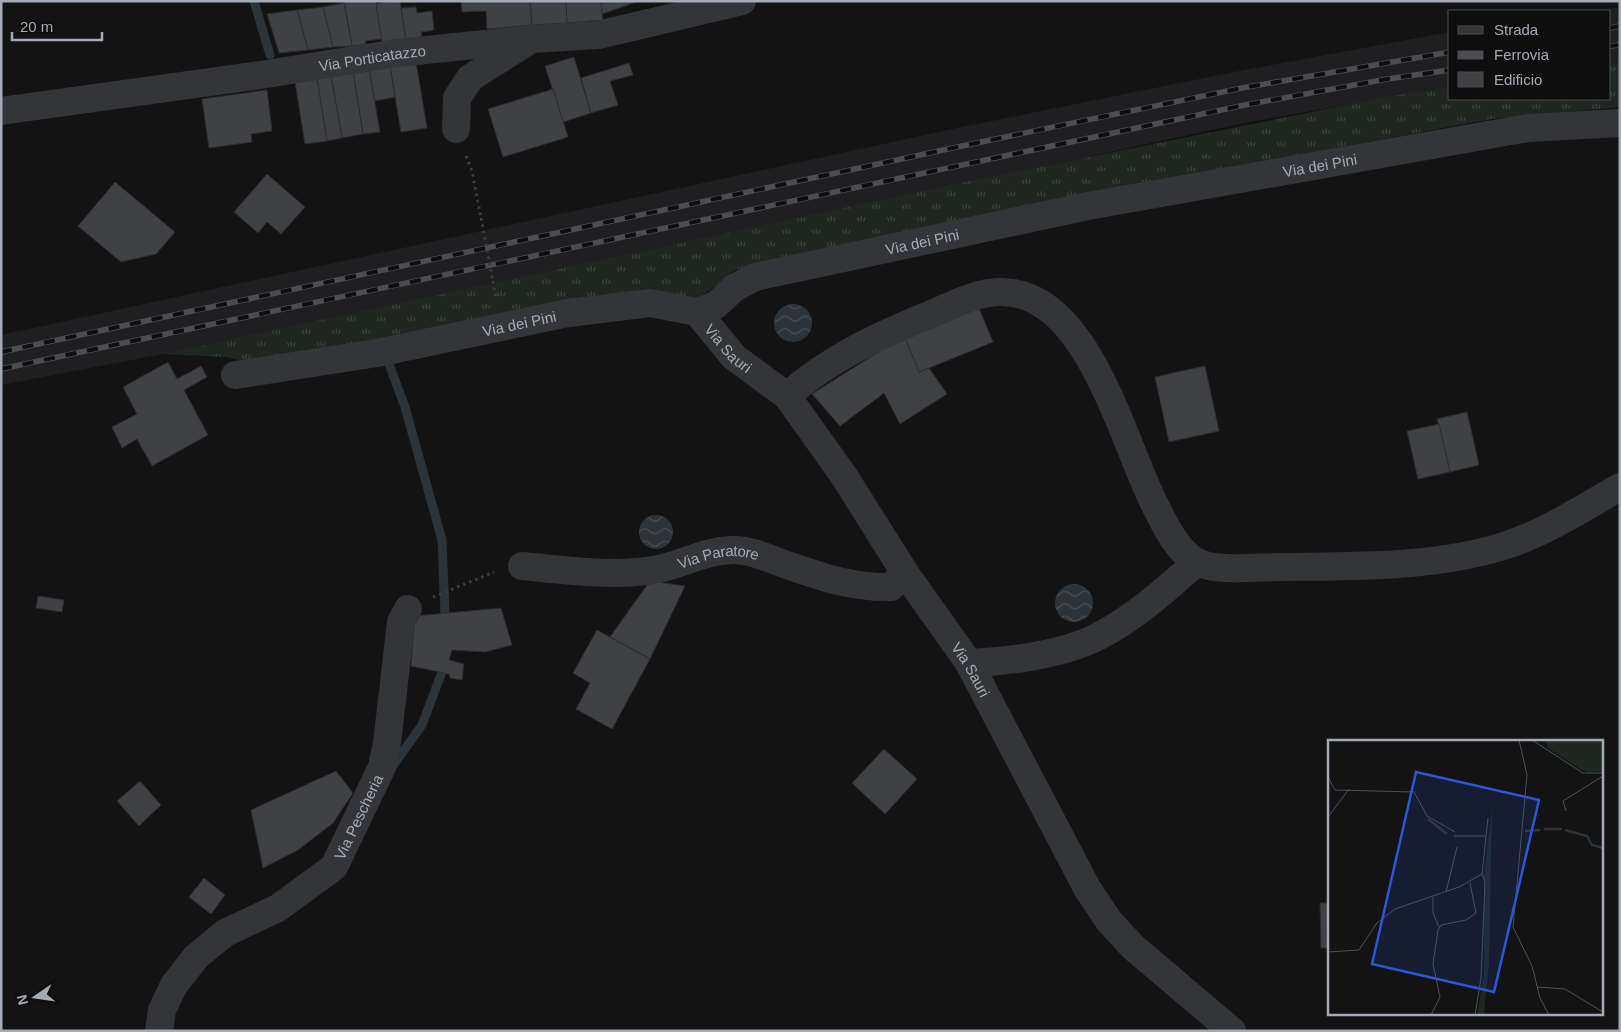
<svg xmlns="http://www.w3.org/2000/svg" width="1621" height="1032" font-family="Arial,sans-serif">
	<defs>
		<pattern id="grass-tufts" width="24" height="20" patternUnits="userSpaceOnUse" patternTransform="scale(1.25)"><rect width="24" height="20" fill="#1f2720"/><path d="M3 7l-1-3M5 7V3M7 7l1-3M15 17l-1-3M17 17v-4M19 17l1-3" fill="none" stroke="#3d443e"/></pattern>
		<pattern id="water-waves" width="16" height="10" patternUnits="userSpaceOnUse" patternTransform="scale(1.25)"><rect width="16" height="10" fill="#2c343a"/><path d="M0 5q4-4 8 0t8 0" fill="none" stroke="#484f54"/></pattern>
	</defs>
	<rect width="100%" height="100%" fill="#131314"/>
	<g fill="#1f1f21">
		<polygon points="1620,7 1620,63 1610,64 1610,11 1592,11"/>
		<polygon points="1450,32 1450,87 1249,122 419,301 163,354 1,385 1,335 957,128 1239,71"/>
	</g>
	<polygon fill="url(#grass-tufts)" points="1620,63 1620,107 1491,119 1078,196 908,235 734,270 709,291 694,299 671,293 610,295 258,365 227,357 163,354 970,181 1391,96 1450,87 1450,99 1610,99 1610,64"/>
	<g fill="url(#water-waves)">
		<circle cx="793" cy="323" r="19"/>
		<circle cx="656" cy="532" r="17"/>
		<circle cx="1074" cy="603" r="19"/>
	</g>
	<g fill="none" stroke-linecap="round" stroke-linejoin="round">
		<g stroke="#2c343a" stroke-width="9">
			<polyline points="254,1 270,55"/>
			<polyline points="389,364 405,407 442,540 445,614"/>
			<polyline points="392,767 422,725 442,672"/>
		</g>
	</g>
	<g fill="#3f4144" stroke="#2d2d30">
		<polygon points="344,1 376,1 382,39 365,41 366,44 352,46"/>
		<polygon points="391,1 400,1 406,40 382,42 376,4"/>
		<polygon points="461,1 530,1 532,25 487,29 486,11 462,12"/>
		<polygon points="530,1 566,1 567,23 532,25"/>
		<polygon points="566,1 601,1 603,20 567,23"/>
		<polygon points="601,1 639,1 602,14"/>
		<polygon points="344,3 352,46 333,47 323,7"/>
		<polygon points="323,7 333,47 308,50 297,10"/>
		<polygon points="416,7 417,13 432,11 434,30 421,32 422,38 406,40 401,8"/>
		<polygon points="297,10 308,50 279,53 267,14"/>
		<polygon points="574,57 591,113 563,122 545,66"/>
		<polygon points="416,62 427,128 401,132 390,66"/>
		<polygon points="629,63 633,75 610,81 618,105 591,113 581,78"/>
		<polygon points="390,66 395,97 375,101 369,69"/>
		<polygon points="369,69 380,132 363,134 353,72"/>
		<polygon points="353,72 363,134 342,138 331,76"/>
		<polygon points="331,76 342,138 327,141 317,78"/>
		<polygon points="317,78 327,141 305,144 295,82"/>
		<polygon points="553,89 568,137 503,157 488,109"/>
		<polygon points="267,90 272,131 251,134 252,142 209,148 202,99"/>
		<polygon points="267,174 305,207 281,234 267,222 258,233 234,212"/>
		<polygon points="115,182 175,232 156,254 121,262 78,226"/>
		<polygon points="978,306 993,342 919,372 904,336"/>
		<polygon points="904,336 919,372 929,368 947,394 900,424 884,393 840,426 812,394"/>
		<polygon points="168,362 177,379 201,366 207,377 184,390 208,435 152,466 137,439 122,448 112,427 137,414 123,387"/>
		<polygon points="1205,366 1219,431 1169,442 1155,377"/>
		<polygon points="1467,412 1479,465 1450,472 1437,419"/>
		<polygon points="1439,424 1450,472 1418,479 1407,431"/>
		<polygon points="650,581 685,586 650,659 610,637"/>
		<polygon points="38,596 64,600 62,612 36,608"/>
		<polygon points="501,608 512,645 485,652 452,650 449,660 464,664 462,680 450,678 449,674 411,666 415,616"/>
		<polygon points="597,630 650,659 612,729 576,709 590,683 573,673"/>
		<polygon points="884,749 917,779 885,814 852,783"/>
		<polygon points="336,771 353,793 333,823 298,850 263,868 251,810"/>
		<polygon points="140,781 161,805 139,826 117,801"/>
		<polygon points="204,878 225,895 211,914 189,897"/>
		<polygon points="1320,903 1330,903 1330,948 1321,948"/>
	</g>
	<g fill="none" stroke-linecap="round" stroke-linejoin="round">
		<g stroke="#3a3c40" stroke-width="3" stroke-dasharray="2.5 4" stroke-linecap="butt">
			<polyline points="466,156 472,171 481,218"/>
			<polyline points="493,281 496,299"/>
			<polyline points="433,597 494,572"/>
		</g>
		<g stroke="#343539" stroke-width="28">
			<path id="s1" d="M1 111 267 74 397 53 532 39 598 35 742 1"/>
			<polyline points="456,129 457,98 470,78 527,42"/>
			<path id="s2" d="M697 312 734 357 787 396 844 476 905 573 969 663 1087 888 1109 921 1133 947 1232 1031"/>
			<path id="s3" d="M235 375 377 353 568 313 650 303 697 312 716 305 734 288 755 277 1088 206 1528 128 1620 123"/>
			<path d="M787 396C829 358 882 334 934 313 955 304 975 293 998 292 1089 288 1123 446 1157 509 1166 527 1178 552 1197 562 1215 572 1258 567 1279 567 1353 566 1433 568 1504 546 1545 533 1583 508 1620 487"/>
			<path id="s4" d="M522 566C563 570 606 576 647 571 678 568 704 549 736 550 754 551 770 559 787 565 821 577 854 588 891 587L905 573"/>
			<path d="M969 663C1006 662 1066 654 1099 636 1136 617 1166 589 1197 562"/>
			<path id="s5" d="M159 1031 162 1010 174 985 196 957 225 933 278 908 334 867 382 767 387 743 401 622 408 609"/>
		</g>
		<defs>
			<g id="rail">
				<polyline points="1610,28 1620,26"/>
				<polyline points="1610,46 1620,45"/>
				<polyline points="1,352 962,146 1242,88 1450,52"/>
				<polyline points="1,369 1245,105 1387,79 1450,70"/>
			</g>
		</defs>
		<use href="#rail" stroke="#4b4d52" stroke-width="5.5"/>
		<use href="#rail" stroke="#0e0e0f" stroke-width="4" stroke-dasharray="11" stroke-linecap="butt"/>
		<polyline stroke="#3a3c40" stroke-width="3" stroke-dasharray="2.5 4" stroke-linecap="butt" points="481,218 493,281"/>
	</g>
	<g text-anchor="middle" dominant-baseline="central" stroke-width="4" stroke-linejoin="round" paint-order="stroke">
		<g font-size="15" fill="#a5abb5" stroke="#0e0e0f">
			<text stroke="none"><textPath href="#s1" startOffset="375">Via Porticatazzo</textPath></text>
			<text stroke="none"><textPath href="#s3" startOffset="1114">Via dei Pini</textPath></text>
			<text stroke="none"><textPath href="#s3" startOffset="709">Via dei Pini</textPath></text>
			<text stroke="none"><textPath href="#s3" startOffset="289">Via dei Pini</textPath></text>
			<text stroke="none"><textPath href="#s2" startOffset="48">Via Sauri</textPath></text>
			<text stroke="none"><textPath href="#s4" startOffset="199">Via Paratore</textPath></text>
			<text stroke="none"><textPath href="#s2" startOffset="454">Via Sauri</textPath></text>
			<text stroke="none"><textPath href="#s5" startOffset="306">Via Pescheria</textPath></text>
		</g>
	</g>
	<g transform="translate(1328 740)">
		<rect width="275" height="275" fill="#131314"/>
		<path d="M217 0H275V31L260 32 252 29 220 8ZM164 70 161 222 156 275H149L156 234V134Z" fill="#1f2720"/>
		<path fill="none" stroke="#2c343a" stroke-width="2.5" d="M100 79 119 94M216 89H234M237 90 259 96 264 105 275 108M197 91 212 90M126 96H157"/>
		<path fill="none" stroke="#4d5054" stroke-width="1" d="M191 0 199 35 185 187 204 226 212 258 221 275M204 0 255 33H275M0 37 7 50 86 52 99 76 127 92M238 71 235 61 275 36M0 77 21 49M118 152 129 107M105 157V173L111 187M0 212 31 210 49 183 67 169 131 147 154 134M209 247 237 249 275 272M103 275 112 257 105 224 110 190 113 185 138 180 148 173 142 143M147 275 153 238 157 142 154 134 160 78"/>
		<path fill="#2b57d4" fill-opacity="0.15" stroke="#2b57d4" stroke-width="2.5" d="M88 32 211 60 166 252 44 224Z"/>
		<rect width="275" height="275" fill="none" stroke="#a5abb5" stroke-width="2.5"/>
	</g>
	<rect width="1621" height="1032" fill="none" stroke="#a5abb5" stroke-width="5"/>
	<rect x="1448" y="10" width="162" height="90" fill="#0e0e0f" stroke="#4a4d51"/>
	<rect x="1458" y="26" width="25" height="8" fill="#343539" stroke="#4a4d51"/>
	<text x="1494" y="35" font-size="15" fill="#a5abb5">Strada</text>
	<rect x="1458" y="51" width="25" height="8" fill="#4b4d52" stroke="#4a4d51"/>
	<text x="1494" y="60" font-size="15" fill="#a5abb5">Ferrovia</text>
	<rect x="1458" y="72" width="25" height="15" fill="#3f4144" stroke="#4a4d51"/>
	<text x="1494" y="85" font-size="15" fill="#a5abb5">Edificio</text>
	<g transform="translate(35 997) rotate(257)" stroke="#0e0e0f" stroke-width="4" paint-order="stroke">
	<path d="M0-4L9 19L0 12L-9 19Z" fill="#a5abb5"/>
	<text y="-8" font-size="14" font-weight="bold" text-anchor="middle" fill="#a5abb5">N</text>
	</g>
	<path d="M12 32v8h90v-8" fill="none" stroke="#a5abb5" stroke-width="2.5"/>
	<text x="20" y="32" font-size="15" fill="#a5abb5" stroke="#0e0e0f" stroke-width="4" paint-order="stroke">20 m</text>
</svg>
